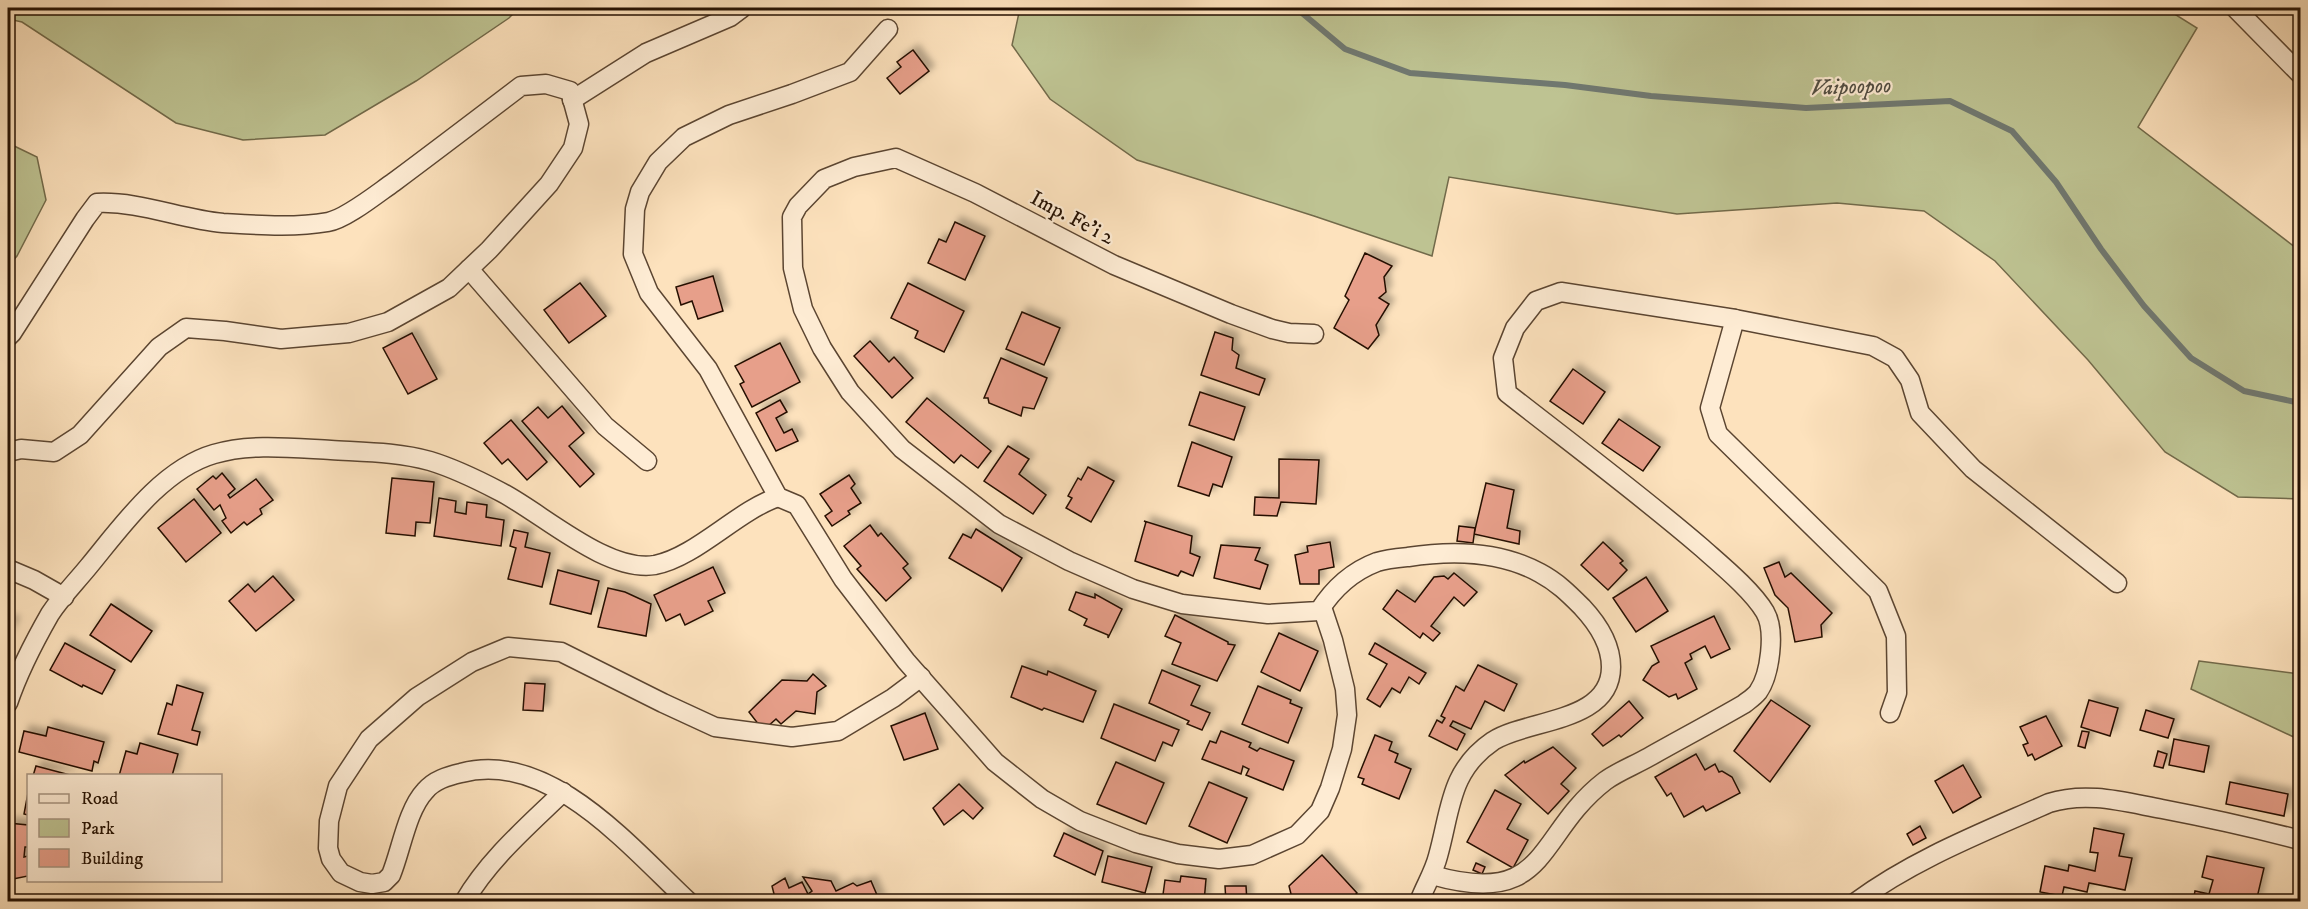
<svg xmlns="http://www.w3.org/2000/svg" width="2308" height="909" font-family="'IM FELL DW Pica',serif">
	<defs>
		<filter id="shadow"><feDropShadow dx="5.5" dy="-5.5" stdDeviation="3" flood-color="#0004"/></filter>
	</defs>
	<rect width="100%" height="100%" fill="#fde2bd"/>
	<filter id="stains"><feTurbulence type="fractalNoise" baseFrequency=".00333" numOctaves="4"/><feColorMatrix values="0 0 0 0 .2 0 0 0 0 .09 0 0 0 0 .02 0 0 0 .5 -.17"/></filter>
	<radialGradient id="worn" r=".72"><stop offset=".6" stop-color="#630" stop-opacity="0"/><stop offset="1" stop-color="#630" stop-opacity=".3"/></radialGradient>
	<g fill="#bec392" stroke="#726a4a" stroke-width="1.5">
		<polygon points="8,8 519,8 509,18 416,81 325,135 243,140 176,123 22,22 8,19"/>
		<polygon points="1020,8 1661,8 1664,12 1724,8 2165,8 2197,28 2138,127 2300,251 2300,499 2238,497 2165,452 2088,360 1995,261 1924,211 1837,203 1677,214 1449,177 1432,256 1314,216 1137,160 1050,99 1012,45"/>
		<polygon points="8,143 37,157 46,200 17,256 8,266"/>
		<polygon points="2199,661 2300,674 2300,740 2191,689"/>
	</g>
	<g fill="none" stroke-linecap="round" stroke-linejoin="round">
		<polyline stroke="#707870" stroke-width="6" points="1296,8 1345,49 1410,73 1565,85 1651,96 1806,108 1950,101 2012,131 2056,182 2101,249 2144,306 2191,358 2244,391 2300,403"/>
	</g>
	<g fill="#e79f8a" stroke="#251102" stroke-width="1.5" filter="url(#shadow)">
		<polygon points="913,50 929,71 900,94 887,78 901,67 897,62"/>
		<polygon points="955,222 985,236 965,280 928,263 939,239 946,242"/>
		<polygon points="1365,253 1392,266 1384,277 1386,292 1379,298 1389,304 1376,325 1379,335 1368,349 1334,328 1349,300 1345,296"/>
		<polygon points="713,276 723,311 698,319 692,301 681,305 676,287"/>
		<polygon points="580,283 606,316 569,343 544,310"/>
		<polygon points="908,283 964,311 944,352 915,338 918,331 891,318"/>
		<polygon points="1022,312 1060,328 1044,365 1006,349"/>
		<polygon points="1215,332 1233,338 1232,350 1239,355 1236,368 1265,379 1259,395 1201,375"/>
		<polygon points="412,333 437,379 408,394 383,348"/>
		<polygon points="870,341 889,362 894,357 913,378 892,398 854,356"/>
		<polygon points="780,343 800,382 752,407 740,384 744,382 735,366"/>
		<polygon points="1001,358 1047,378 1034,409 1023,407 1021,416 989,403 988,398 984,398"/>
		<polygon points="1573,369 1605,392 1583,424 1550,401"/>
		<polygon points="1200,392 1245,407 1234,440 1189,425"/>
		<polygon points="927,398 991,451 978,468 961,455 954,463 906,422"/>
		<polygon points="780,400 787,412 776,418 784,433 792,429 798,441 776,451 756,413"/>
		<polygon points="562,406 584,433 569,446 594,474 580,487 522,421 538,407 548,418"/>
		<polygon points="1619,419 1660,447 1643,471 1602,443"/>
		<polygon points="511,420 547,462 527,480 508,459 502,464 484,443"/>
		<polygon points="1192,442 1232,457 1222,487 1213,484 1209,496 1178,486"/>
		<polygon points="1008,446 1029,459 1019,474 1046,495 1033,514 984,481"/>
		<polygon points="1279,459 1319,460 1316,504 1281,502 1277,516 1254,515 1255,497 1279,498"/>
		<polygon points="1088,467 1114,481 1091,522 1066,508 1072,498 1068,496 1078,478 1081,480"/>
		<polygon points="222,473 235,489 228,495 230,498 256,479 273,500 260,509 262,514 247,525 244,522 231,533 222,521 226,518 220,505 214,510 197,489 213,476 216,479"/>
		<polygon points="849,475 855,484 851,488 861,503 848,511 850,514 832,526 825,516 832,511 820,494"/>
		<polygon points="392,478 434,482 430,523 416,522 415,536 386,533"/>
		<polygon points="1486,483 1514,490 1507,528 1520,531 1519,544 1474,534"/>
		<polygon points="439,498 456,501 455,512 466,514 467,502 487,505 486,517 504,520 501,546 434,536"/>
		<polygon points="194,499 221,533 186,562 158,528"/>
		<polygon points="1144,521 1192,536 1190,553 1200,557 1193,576 1181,571 1178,576 1135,561 1146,522"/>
		<polygon points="870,525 878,536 881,533 908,564 903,568 911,578 886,601 857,569 861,566 844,546"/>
		<polygon points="1459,526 1475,528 1473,543 1457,541"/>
		<polygon points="976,529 1022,558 1002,591 1001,588 949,558 963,534 971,538"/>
		<polygon points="514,530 528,533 525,547 550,553 542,587 508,579 516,548 510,546"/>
		<polygon points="1330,542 1334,567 1319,570 1319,584 1300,584 1295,555 1308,552 1307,546"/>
		<polygon points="1603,542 1623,561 1620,563 1627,570 1608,590 1581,565"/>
		<polygon points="1221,545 1260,548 1255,560 1268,565 1260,589 1214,578"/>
		<polygon points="1779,562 1785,577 1791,573 1832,613 1821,625 1822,637 1795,642 1788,608 1775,595 1764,568"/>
		<polygon points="713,567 725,593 708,601 713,611 685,625 680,614 666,621 654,595"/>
		<polygon points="558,570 599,581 591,614 550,604"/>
		<polygon points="1454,573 1477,592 1464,606 1454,597 1431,626 1440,633 1433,641 1423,633 1420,638 1383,609 1397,590 1415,602 1434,577 1444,576 1448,579"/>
		<polygon points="273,576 294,600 256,631 229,601 248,584 255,592"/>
		<polygon points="1646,577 1668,611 1636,632 1613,598"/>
		<polygon points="608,588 625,592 651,604 646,636 598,627"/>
		<polygon points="1076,592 1095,598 1095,594 1122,609 1108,638 1108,635 1084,625 1087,619 1069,610"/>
		<polygon points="111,604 152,631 131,662 90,635"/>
		<polygon points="1175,615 1228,642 1228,644 1235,645 1217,681 1172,664 1181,643 1165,636"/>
		<polygon points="1714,616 1730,649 1711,658 1705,646 1690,654 1692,659 1685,663 1697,689 1678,699 1676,694 1669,697 1643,680 1652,666 1659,662 1651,646"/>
		<polygon points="8,620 14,622 8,636"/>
		<polygon points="1279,633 1318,651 1300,691 1261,672"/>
		<polygon points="65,643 115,670 102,694 83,685 82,687 50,670"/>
		<polygon points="1375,643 1426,673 1419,684 1409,677 1400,693 1392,688 1380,707 1367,699 1387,664 1369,654"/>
		<polygon points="1478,665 1517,684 1504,711 1485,701 1471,729 1453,721 1450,726 1465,734 1457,750 1429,736 1437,720 1442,723 1445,718 1441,716 1456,686 1464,691"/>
		<polygon points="1022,666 1047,675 1048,671 1096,691 1083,722 1044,708 1042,710 1011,697"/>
		<polygon points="1162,670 1200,686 1191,705 1210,713 1202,730 1187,724 1189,721 1149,703"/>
		<polygon points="813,674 826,686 817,692 815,714 796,711 781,724 776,719 767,727 763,724 759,725 749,712 782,680 807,681"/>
		<polygon points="525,683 545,684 543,711 523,710"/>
		<polygon points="177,685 203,693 192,730 200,732 197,745 158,734 167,703 172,705"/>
		<polygon points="1258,686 1291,700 1290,703 1302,708 1288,743 1242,724"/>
		<polygon points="1771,700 1810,726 1770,782 1734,751"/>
		<polygon points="2089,700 2118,708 2110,736 2081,727"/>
		<polygon points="1629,701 1643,718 1621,737 1619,735 1603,746 1592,734"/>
		<polygon points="1114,704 1179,730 1172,746 1163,742 1155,761 1101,738"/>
		<polygon points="2146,710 2174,719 2168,738 2140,730"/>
		<polygon points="925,713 938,749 904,760 891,726"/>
		<polygon points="2046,716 2062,746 2035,760 2032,754 2028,756 2023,745 2028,743 2020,727"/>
		<polygon points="48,727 104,742 98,763 94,761 92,771 19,752 24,731 46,736"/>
		<polygon points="1221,731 1251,743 1249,747 1257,751 1260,748 1294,761 1283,790 1246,775 1249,769 1243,766 1241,774 1202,759 1210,741 1216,743"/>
		<polygon points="2082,731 2089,732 2085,748 2078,746"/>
		<polygon points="1375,735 1392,742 1389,750 1398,754 1395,762 1411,769 1399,799 1362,784 1364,779 1358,777"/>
		<polygon points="2174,739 2209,746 2204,772 2169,765"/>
		<polygon points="140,743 178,754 172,776 119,776 126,751 137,754"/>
		<polygon points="1553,747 1576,768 1561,784 1569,791 1548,814 1505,775 1524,761 1525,763"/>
		<polygon points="2158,751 2167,754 2163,768 2154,766"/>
		<polygon points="1696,754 1705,770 1715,764 1719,772 1722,771 1732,777 1740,793 1706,811 1703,806 1684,817 1671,793 1667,796 1655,777"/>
		<polygon points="1116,762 1164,783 1146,824 1097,804"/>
		<polygon points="1963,765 1981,797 1953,813 1935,781"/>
		<polygon points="36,766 70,775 33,776"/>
		<polygon points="1209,782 1247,798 1227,843 1189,826"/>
		<polygon points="2230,782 2288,794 2284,816 2226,804"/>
		<polygon points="959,784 983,808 973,819 963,810 944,825 933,808"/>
		<polygon points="1495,790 1521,804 1507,829 1528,840 1513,868 1467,842"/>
		<polygon points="28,793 28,815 24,814"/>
		<polygon points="8,823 28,825 28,847 25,847 24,857 28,856 28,876 8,880"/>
		<polygon points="1920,826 1926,838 1913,845 1907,834"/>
		<polygon points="2094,828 2124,834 2119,856 2132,858 2125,890 2089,883 2087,892 2064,887 2062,896 2040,892 2045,866 2068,871 2069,865 2095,871 2098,853 2090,852"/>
		<polygon points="1064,833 1103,851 1095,875 1054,856"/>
		<polygon points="1322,855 1357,893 1348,902 1344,902 1340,896 1334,902 1293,902 1289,886"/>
		<polygon points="1108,856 1152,867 1145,893 1102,882"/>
		<polygon points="2207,856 2264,868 2256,902 2193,902 2195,891 2209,894 2213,880 2202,877"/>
		<polygon points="1476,863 1485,867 1482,874 1473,870"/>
		<polygon points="1181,876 1206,879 1204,902 1162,902 1165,880 1180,882"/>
		<polygon points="803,877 831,881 836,891 853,883 857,886 871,881 880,902 776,902 772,886 785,878 789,888 802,882 808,894 812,891"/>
		<polygon points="1225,886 1246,886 1247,902 1226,902"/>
	</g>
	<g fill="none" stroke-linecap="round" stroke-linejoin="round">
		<defs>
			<g id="street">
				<polyline points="2235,8 2300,74"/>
				<polyline points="888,29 850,72 792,94 729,115 684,137 658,162 640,192 635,209 633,254 649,293 708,369 778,497 797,505 843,579 906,661 995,762 1042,799 1080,821 1136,843 1178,854 1219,859 1252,855 1297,835 1320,811 1330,788 1342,749 1347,715 1345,689 1333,640 1322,607"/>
				<polyline points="572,100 646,53 730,17 742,8"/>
				<polyline points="469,269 605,426 647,461"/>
				<polyline points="1735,319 1710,408 1718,434 1878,591 1896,636 1897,693 1890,713"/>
				<path d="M1314 334 1289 333 1272 329 1231 314 1114 265 975 193 896 158 854 167 824 179 798 206 792 217 793 268 803 309 822 348 850 392 902 449 999 524 1069 561 1133 589 1182 604 1268 614 1319 611C1333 589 1353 571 1377 562 1387 559 1398 558 1408 557 1453 550 1500 551 1540 573 1557 582 1569 594 1582 607 1597 623 1611 644 1611 667 1611 723 1527 719 1493 741 1449 771 1451 810 1438 856 1434 872 1425 886 1419 902"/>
				<path d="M8 337 12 333 85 219 97 203C140 201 180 219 223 223 257 225 294 228 328 222 346 219 378 193 394 182 437 150 479 118 521 86L546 84 570 91 579 124 573 148 549 184 489 250 449 288 388 322 349 333 281 339 225 331 186 328 159 347 80 435 54 452 21 449 8 452"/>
				<polyline points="8,569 34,580 64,597"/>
				<path d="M8 703C18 673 34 642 50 614 61 597 76 582 89 566 122 526 162 469 214 454 250 443 293 448 331 450 364 452 398 452 430 461 453 468 478 480 499 491 541 512 606 573 655 565 696 557 737 511 778 497"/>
				<path d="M1432 875C1550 909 1535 835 1605 781 1617 772 1635 765 1649 757 1681 739 1713 722 1744 704 1749 700 1754 697 1758 692 1770 675 1776 631 1765 612 1752 590 1720 564 1701 547 1638 493 1572 444 1507 393L1503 358 1515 328 1536 301 1561 292 1735 319 1873 346 1895 358 1910 380 1920 413 1973 469 2117 583"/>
				<path d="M464 902C489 859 528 826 563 792"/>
				<path d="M689 902C631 848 549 749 461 773 448 776 434 780 425 791 407 810 401 851 391 875L384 882 372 884 360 882 341 873 331 859 328 848 329 821 338 786 369 739 417 697 472 662 508 647 561 652 663 703 715 727 792 737 838 731 893 698 921 677"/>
				<path d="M1856 902C1914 859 1984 832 2049 803 2087 791 2124 802 2162 809 2209 818 2254 828 2300 840"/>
			</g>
		</defs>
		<use href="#street" stroke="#5b4531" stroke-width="21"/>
		<use href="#street" stroke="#feecd4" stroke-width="18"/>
	</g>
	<g text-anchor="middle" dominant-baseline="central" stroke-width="4.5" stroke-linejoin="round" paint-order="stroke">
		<g font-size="21" fill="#251102" stroke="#feecd4">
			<text transform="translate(1072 218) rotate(28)">Imp. Fe'i 2</text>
		</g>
		<g font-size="22" font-style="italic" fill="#514d42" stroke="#feecd4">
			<text transform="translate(1851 87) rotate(-2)">Vaipoopoo</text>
		</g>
	</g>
	<rect width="2308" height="909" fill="none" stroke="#fde2bd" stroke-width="30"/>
	<rect x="9" y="9" width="2290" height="891" fill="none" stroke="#251102" stroke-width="3"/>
	<rect x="15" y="15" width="2278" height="879" fill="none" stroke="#251102" stroke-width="1.5"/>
	<rect x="27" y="774" width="195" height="108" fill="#feecd4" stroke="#a79480" stroke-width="1.5"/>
	<rect x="39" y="794" width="30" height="9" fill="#feecd4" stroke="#a79480" stroke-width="1.5"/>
	<text x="81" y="804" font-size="18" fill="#251102">Road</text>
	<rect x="39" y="819" width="30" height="18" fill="#bec392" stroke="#a79480" stroke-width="1.5"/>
	<text x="81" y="834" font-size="18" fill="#251102">Park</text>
	<rect x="39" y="849" width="30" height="18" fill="#e79f8a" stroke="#a79480" stroke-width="1.5"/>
	<text x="81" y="864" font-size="18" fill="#251102">Building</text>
	<rect width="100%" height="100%" filter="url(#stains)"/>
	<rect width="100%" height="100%" fill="url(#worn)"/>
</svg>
